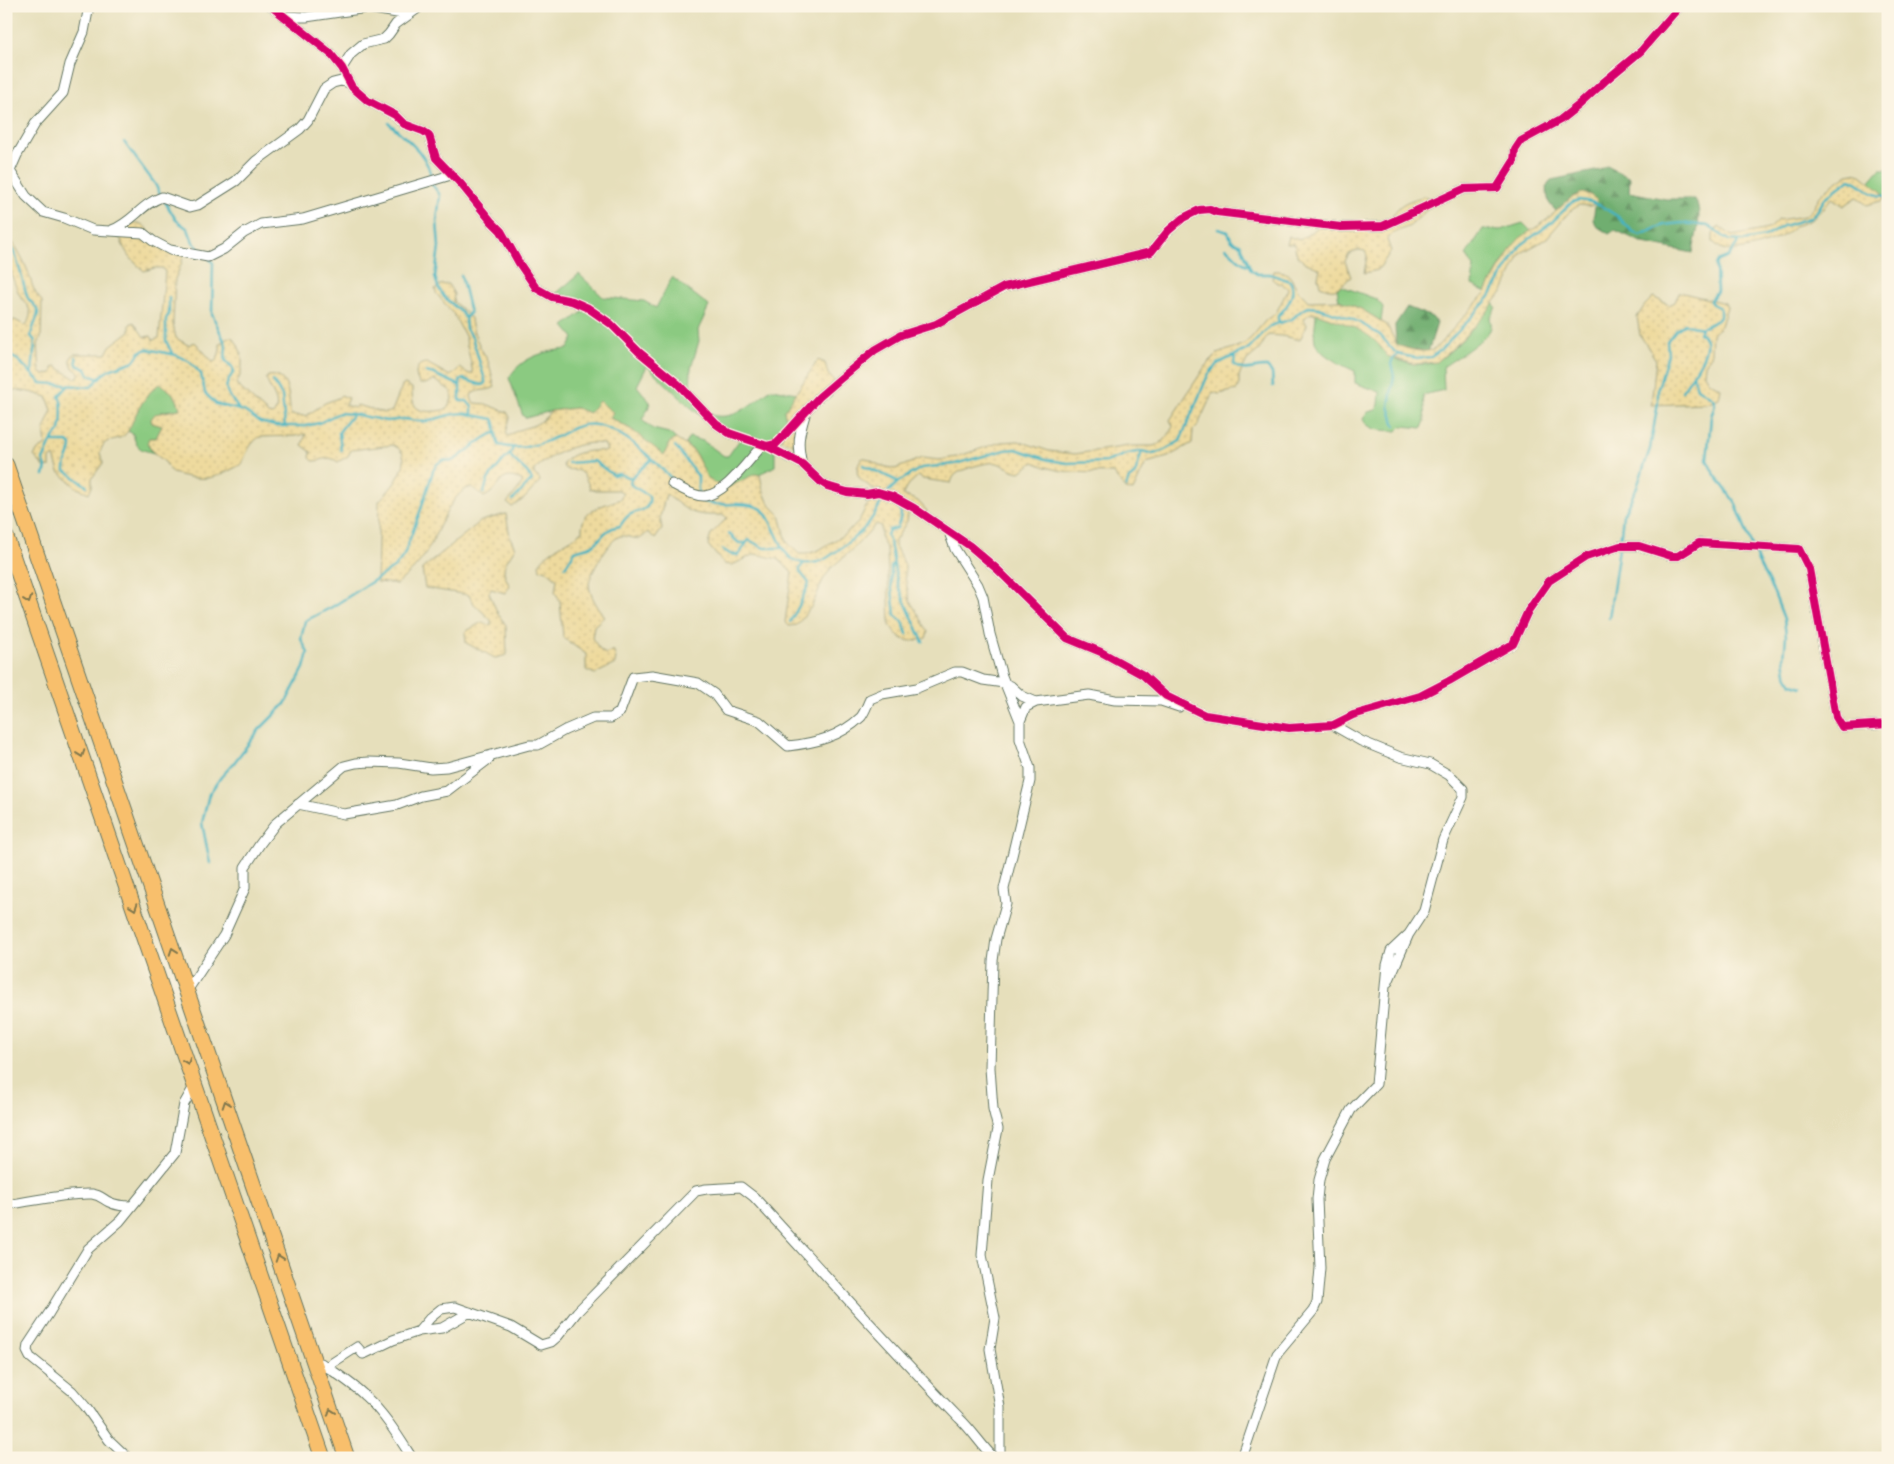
<svg xmlns="http://www.w3.org/2000/svg" width="1894" height="1464" font-family="'Shantell Sans',sans-serif">
<style>
.grass{fill:#8bca81;stroke:#55845a}
.forest{fill:url(#forest-firs);stroke:#487652}
.sand{fill:url(#sand-dots);stroke:#868c69}
.lines{fill:none;stroke-linecap:round;stroke-linejoin:round}
.stream{stroke:#45b3c1;stroke-width:2.5}
.street-casing{stroke:#657663;stroke-width:11}
.highway-casing{stroke:#657663;stroke-width:17}
.street{stroke:#fff;stroke-width:9}
.highway{stroke:#f8bf6c;stroke-width:15}
.cycleway-casing{stroke:#fcf5e5;stroke-width:11}
.cycleway{stroke:#d6006c;stroke-width:8}
.oneway{stroke:#81784d}
</style>
<defs>
<pattern id="forest-firs" width="22" height="20" patternUnits="userSpaceOnUse" patternTransform="scale(1.25)"><rect width="22" height="20" fill="#70ae6f"/><path d="M5 1l3.5 6h-7zM16 11l3.5 6h-7z" fill="#5b8f5c"/></pattern>
<pattern id="sand-dots" width="8" height="8" patternUnits="userSpaceOnUse" patternTransform="scale(1.25)"><rect width="8" height="8" fill="#eeda9e"/><path d="M2 2h.1M6 6h.1" fill="none" stroke="#ccbc89" stroke-width="1.8" stroke-linecap="round"/></pattern>
</defs>
<rect width="100%" height="100%" fill="#fcf5e5"/>
<filter id="ink" filterUnits="userSpaceOnUse"><feTurbulence type="fractalNoise" baseFrequency=".02" numOctaves="2"/><feDisplacementMap in="SourceGraphic" scale="10" xChannelSelector="R" yChannelSelector="G"/><feConvolveMatrix kernelMatrix="1 2 1 2 8 2 1 2 1" color-interpolation-filters="sRGB"/></filter>
<filter id="wash" filterUnits="userSpaceOnUse"><feTurbulence type="fractalNoise" baseFrequency=".0096" numOctaves="4" result="noise"/><feDisplacementMap in="SourceGraphic" scale="20" xChannelSelector="R" yChannelSelector="G"/><feGaussianBlur stdDeviation="1.12" result="paint"/><feColorMatrix in="noise" values="0 0 0 0 0 0 0 0 0 0 0 0 0 0 0 0 0 1.4 0 .05"/><feComposite in="paint" operator="in"/></filter>
<g filter="url(#wash)">
<rect width="100%" height="100%" fill="#e6dfbb"/>
<path class="grass" d="M1880,169h8v37l-6,-14 -13,-10z
M1523,223l8,8c-21,14 -33,39 -45,61l-14,-7 2,-18 -8,-12 17,-26 18,1z
M579,274l24,23 41,4 12,7 16,-31 37,29 -11,24 1,11 -8,27 -1,28c5,5 11,14 17,17 25,12 46,-11 64,-24l26,4 -13,18 3,11 -12,28v16c-15,9 -31,12 -46,21l-14,-4 -7,-4 -14,-28 -9,-7 4,-7 14,4 21,15h4l13,-18 -32,-16 -20,-16 -42,-40 -10,20 13,16 -2,7 -6,11 11,9 16,4 7,6 -6,3 -6,14 -32,-26 -23,-13 -20,-4 -13,-5 -25,3 -25,7 -3,-2 -14,-38c12,-21 36,-27 59,-29l6,-11 -10,-12 24,-18 -36,-11z
M1341,286l35,13 7,8 -2,14 -20,-12 -22,-9 -2,-11z
M1493,303l3,4 -6,11c1,3 2,8 0,12 -5,10 -37,30 -47,37l1,23 -21,5 2,26 -3,7 -20,-2 -5,5c-13,-1 -28,1 -34,-12l5,-7 8,-2 3,-5 1,-13 -25,-9v-12c-11,-5 -38,-17 -40,-30 -2,-8 1,-19 1,-28 18,7 39,12 56,24 7,5 10,16 17,19 12,7 35,12 48,5 18,-10 43,-41 56,-58z
M159,384c11,5 19,13 21,25l-17,2 -12,8 1,4 10,3 -6,12h-7v10l5,5c-15,-4 -17,-4 -21,-19l-5,-3c7,-16 16,-37 31,-47z"/>
<path class="forest" d="M1607,166l23,12 -1,14 37,7h29c9,15 0,38 -2,54l-50,-10 -28,-13 -6,4 -11,-7 -5,-7 3,-20c-18,-13 -26,-1 -40,11l-7,-8 -3,-15 5,-8 49,-10z
M1407,307l25,10 5,6 -9,29 -19,-3 -13,-4 -1,-20z"/>
<path class="sand" d="M1854,173l7,2 21,17 2,8 -17,5 -10,-8 -13,9 -12,-8c-14,15 -16,23 -38,28 -5,13 -58,29 -71,23 -4,-1 -7,-5 -10,-7v-8l6,-8 13,10 36,-7 10,-9 27,-4 8,-8 7,-12 7,-7 21,-15z
M1582,193l8,2 7,5 -1,4 -6,2 -11,-1 -9,6 -25,29 -24,13 -18,38 -20,26 -27,28 -19,17 -23,2 -27,-8c-15,-27 -45,-33 -71,-43l-7,1 -5,5 3,6 -7,15 -18,-4 -14,-1 -9,15 -12,10 -8,16v10l-2,4 -18,4 -6,-2 -15,33 -5,5 -1,13 -24,14 -22,6 -13,28 -8,-2 -12,-16c-27,-1 -54,2 -79,-11l-14,10c-9,-1 -14,-7 -23,-9 -9,-2 -36,6 -42,12 -2,2 -3,5 -4,8l-28,-4 -5,-3 -12,11 -3,8 15,6 9,10 -3,4 -10,-7 -6,6 -1,7 -12,20v5l10,19v12l5,24 10,16 8,15 -2,6c-18,6 -26,3 -36,-13l-3,-75 -6,-12v-12l-5,-2 -21,23 -24,21 -8,12 -11,26 -15,19 -8,1 -4,-4 7,-50 -14,-13 -23,-5 -23,11 -8,-1 -16,-19 3,-11 16,-16 -3,-3c-32,1 -34,-2 -58,-21l-6,23 2,12 -7,10 -7,-7 -8,7c-7,0 -13,-4 -19,-3 -11,1 -32,39 -32,49 1,11 9,22 15,32l-10,9 -2,12 9,13 5,3 7,-4 3,8 -1,6 -20,10 -9,-4v-16l-23,-16 -3,-37 -5,-9 2,-13 -12,-10 -5,1 -1,-6c11,-17 29,-20 43,-33 -1,-23 22,-25 38,-32l3,-6 -4,-3h-25l-4,-1c-4,-12 -9,-22 -22,-19l-4,-2 -1,-4c7,-13 30,-14 44,-13l-2,-6c-21,-8 -57,11 -71,25v4l5,4 1,3 -15,17 -13,9 -5,-4 15,-19v-4c-25,-10 -20,9 -38,17l-12,-10c-22,3 -35,51 -48,69 -7,11 -17,19 -27,28l-20,-2 2,-81c13,-13 40,-44 14,-56l-42,5 -3,6 -10,6c-11,-8 -13,-1 -25,-1l-3,-3 1,-6 -9,-7 4,-11 -10,2 -36,1c-10,5 -14,17 -18,27 -30,16 -37,18 -70,9l-7,-11 -11,-9 -7,-10 2,-5h7l6,-12 -10,-3 -1,-4 4,-5 25,-5c-2,-12 -10,-20 -21,-25 -10,7 -19,21 -24,32 -2,4 -4,10 -7,15 -9,14 -23,2 -28,22l3,10 -11,15v9l-3,6 -12,-5 -18,-16 -5,-16 -4,3v8l-5,1 -11,-12 4,-6 8,-5 -2,-16 8,-19 -5,-13c-13,-4 -28,-9 -41,-5v-66l4,-5 5,-1 11,6c2,-4 5,-11 4,-15 -2,-6 -8,-12 -11,-17 -9,-20 -13,-37 -13,-58 10,8 16,21 21,33 5,12 5,23 15,32l-1,37 -3,6 2,28 4,3 8,-2 2,-7h2l18,12h3l3,-5 -7,-5 -3,-9 4,-5h32l4,-8 20,-15v-7l4,-2 10,15 7,-1 2,4 6,-2 6,-66 -2,-4h-9l-10,3c-10,-9 -20,-18 -23,-32l-12,-8c21,-8 35,-17 44,10l31,12 -3,12 -6,14 -2,45 3,14 12,7 7,-3 18,20 4,-2 3,-10v-7l9,-6 4,1c11,12 12,32 3,46l32,30 5,1c10,-14 -4,-24 -7,-37l2,-2c23,-4 20,24 23,39l15,1 19,-13 13,-5 3,-3 7,3 -3,7 10,3 2,-3 28,8 7,-2 10,-25 3,-2 7,4c0,5 0,11 2,16 5,11 24,7 33,5l5,-10 -1,-8 -16,-11 -10,4h-5c-6,-8 -6,-21 7,-21l23,13 10,-8 9,6 4,-1 -8,-37 -11,-21 -18,-22 -1,-4 5,-4 8,-1 6,10 -1,7 18,17c0,11 10,32 16,41 4,7 5,20 8,28 -8,5 -17,1 -24,8l1,5 3,3 11,1 21,8 3,5 -4,17 3,2c16,-13 26,-4 42,-25l25,-3 13,5 10,-12 14,11 -3,6 22,12 32,25 6,-13 6,-3 18,12 14,28 7,4 14,4 26,-13 5,1 3,15 6,14 11,11 7,27 12,12h8l12,-4 26,-16 13,-11 8,-16 12,-15c-13,-10 -29,-14 -16,-34h4l13,7 16,4 27,-11 17,2 17,-3 45,-15 18,-1 30,10 26,3 54,-8h24l6,-2 9,-8 5,-10 -3,-6 36,-55 11,-11 27,-10 7,-6 15,-18 10,-7 12,-24c-4,-6 -12,-5 -16,-10l2,-8c14,-1 16,5 22,16 3,5 8,9 12,14l31,-1 22,9 26,16 10,20c12,4 26,9 38,4l51,-57 26,-45 8,-9 24,-16 27,-24z
M1425,196l8,6v2l-23,22 -17,7 -6,7 4,11 -13,19 -14,3 3,-17 -2,-5 -6,-1 -10,4 -4,7 6,16c-13,11 -14,16 -31,9l-2,-9 2,-8c-15,-7 -23,-7 -26,-25h-7l2,-7 11,3 21,-15 70,-2c3,-19 18,-22 34,-27z
M1679,292l46,11 2,4 -6,19 -9,8 -1,20 -6,11 -1,9 4,7 13,7 -2,10 -13,5 -55,2 5,-45 -16,-25 -3,-18 8,-12 8,-8 16,8 6,-3z
M818,360l7,3 3,11 7,8 -29,30 -8,34 -17,-7 6,-17 -3,-11c12,-17 22,-34 34,-51z
M506,514l4,23 5,11c-10,17 -16,19 -5,38l-5,7 -14,-4 -2,4 9,21 8,11 1,30 -12,3 -29,-15 -1,-11 17,-10 9,4v-6l-19,-18 -3,-7 -44,-7 -3,-19 59,-48z"/>
<g class="lines">
<path class="stream" d="M389,123c16,15 40,32 42,55
M124,142l31,42 6,12
M431,183l9,12 -3,26 2,26 -4,30 3,10 6,10 17,15 4,6 1,11 6,8 13,43v4l-3,1 -19,-6 -3,2v20h7l5,6v7
M164,200l12,20 12,9 5,13 10,11
M1218,229l10,3 4,9 9,4 10,25 6,4h13l20,7c7,12 -3,26 -12,35v4l3,3
M6,241c12,11 16,40 21,55 2,7 11,9 11,17 -1,7 -6,15 -7,23l4,5 -3,32
M1226,248c8,5 12,15 22,17
M209,258l4,5 -1,51 14,31 -1,15 7,7 2,4c-13,20 -8,19 4,37
M461,275l9,38 -5,5
M169,297v17l-3,5v22l6,12
M1235,355l-1,10c12,9 20,1 33,2l5,6 1,13
M76,357l1,8 9,4 3,6 10,4
M6,358l6,-1 6,3 23,23 50,4 11,-12 7,-5 25,-9 6,-9 7,-3 29,6 14,7 11,12 4,19 11,11 28,7 16,11 15,4h31l13,-3 20,-10 14,1 34,7 18,-2 20,3 24,-7 14,-2 30,6c5,8 1,17 6,26 21,6 40,1 59,-9 7,-3 14,-8 21,-10 33,-10 75,34 96,56
M426,372l8,2 25,11
M1693,375l4,13 16,10 2,6 -4,13 -4,43 6,12 23,32 22,58 16,31 10,26 2,17 -2,22 2,15 6,11 10,3
M273,381l9,15 3,30
M69,385l-10,11c4,6 3,26 1,34 -2,3 -6,7 -8,10l2,2h14l3,3c0,10 -7,15 -6,26 8,4 13,10 22,15
M1682,391c8,-12 38,-50 17,-58l2,-5
M1395,426l-6,-20 5,-30 -3,-12 2,-6 6,-4
M675,446l23,30v18
M513,448l-3,6 2,4 15,14 5,8 -19,20
M341,450l-2,-18 14,-18
M568,463l26,-2 19,14 6,-1 13,4
M863,465l34,16
M44,475l2,-8 -3,-7 9,-20
M1126,487l3,-8 6,-5 7,-23
M888,492l10,-10 23,-14 34,-4 50,-14 11,-1 33,11 18,3 39,-1 21,-8 15,-3 11,3 10,-3 17,-10 28,-66 9,-11 31,-15 22,-23 22,-7 10,-9 7,-3 10,1 31,10 12,6 18,11 15,17 6,3 16,3 14,-1 10,-7 48,-52 31,-52 31,-23 21,-21 8,-2 11,2 10,4 16,10 15,15 8,4 24,-10 18,-2 26,3 21,14 14,1 22,-4 18,-11 27,-8 8,-8 7,-12 25,-19c17,6 15,17 38,17
M484,493c1,-4 2,-9 4,-13 2,-4 18,-23 22,-26
M697,499c19,11 43,0 63,9 9,4 19,35 26,45 7,10 20,12 32,9 8,-1 42,-28 48,-36 8,-9 13,-20 18,-29
M892,501c12,9 10,14 5,27l-8,2 -2,5c7,16 6,33 11,49 7,21 17,38 25,58
M729,534l10,9h6
M1620,543l3,-28 14,-28 13,-38 8,-47v-14l10,-34 -1,-13 9,-11 9,-6c17,6 21,4 35,-7v-9l-8,-4 -2,-3 7,-10 -1,-26 2,-4 10,-4 11,-16
M722,549l8,5 8,1c6,-5 6,-11 11,-15l15,8h19
M892,565l-1,3v13l4,34 8,7 4,12
M565,567l10,-16c5,-2 11,-3 16,-5 10,-4 12,-18 29,-20 3,-4 6,-10 11,-12 10,-4 20,-4 18,-18l-18,-11 -1,-3 2,-5 20,-18
M1609,618l10,-70
M790,622l9,-16 10,-23 -9,-11v-4l4,-5
M210,863l-8,-40 7,-29 12,-17 12,-13 26,-34 26,-26 19,-36 4,-15 -7,-14 4,-18 27,-14 63,-40 9,-12 17,-46 12,-38 4,-7 6,-4c3,0 6,1 8,1 9,-1 29,-24 44,-28"/>
</g>
</g>
<g filter="url(#ink)">
<g class="lines">
<g class="street-casing">
<path id="street" d="M271,6l59,47 12,15 10,19 16,14 27,14 9,9 19,7 6,4 7,23 25,26 30,37 10,10 18,32 17,25 16,9 20,4 16,7 23,16 28,28 39,32 38,40 13,9 38,13 9,-2 5,-5 38,-42 21,-18 35,-29 26,-15 35,-11 68,-37 147,-35 17,-21 15,-13 16,-8 11,-1 7,3 124,15 42,-1 81,-37 33,-1 17,-27 1,-11 6,-9 39,-21 19,-15 26,-24 36,-30 39,-45
M283,16l23,1 61,-9 36,6 11,-3
M342,68l9,-14 12,-10 21,-5 5,-5 7,-10 25,-18
M10,171l7,-16 18,-31 28,-31 7,-29 14,-32 5,-26
M6,172l4,-1 16,25 17,16 21,6 29,12 50,3 10,8 17,9 38,7 16,-8 20,-16 17,-9 42,-5 148,-44
M112,230c21,-8 29,-26 50,-33l28,10 8,-2 38,-24 20,-20 44,-32 8,-9 16,-31 9,-6 8,-2 9,2
M767,446l35,18 19,18 6,4 20,6 20,2 11,-2 14,4 22,12 56,38 27,23 70,69 34,14 42,23 23,21 39,19 84,13 44,-3 20,-10 67,-19 29,-15 64,-37 15,-33 21,-30 37,-24 34,-11h19l32,10h7l21,-13 100,6 10,20 27,148 6,10 46,-3
M802,464c-5,-21 -3,-29 3,-49
M672,484c9,4 22,13 33,12 22,-3 43,-36 58,-51
M949,532l6,17 23,36 5,12 7,37 12,42 18,45v18l10,29v13l-26,108 2,15 -10,35 -3,22 -3,107 3,41 5,20 -10,51 -6,75 13,63 -5,31 10,58v51
M1020,721l6,-14 10,-5 53,-7 26,5 46,1 18,6
M298,804l46,10 53,-9 24,-9 26,-5 42,-32
M1388,982l20,-46
M187,991l37,-56 21,-47v-21l15,-23 16,-21 68,-57 12,-3 13,-1 30,1 32,5 16,-1 82,-22h9l27,-15 28,-12h18l9,-6 13,-35 19,-2 46,8 16,11 12,16 33,11 29,25c27,-3 52,-9 73,-29 4,-5 6,-12 9,-18l12,-5 35,-6 38,-16h7l21,8 21,3 7,3 11,10 14,6
M6,1205c26,-4 60,-12 86,-11 8,1 11,5 17,8 8,4 15,4 23,4
M419,1331l23,-3 28,-16
M321,1363c16,11 31,20 44,33 19,17 33,40 47,62
M326,1367l31,-20 6,7 3,-1 27,-13 26,-9 11,-13 11,-9 14,-2 56,20 30,18 10,-3 7,-6 19,-24 119,-121 10,-2 35,-2 13,10c68,74 135,149 205,221 13,12 22,27 35,40
M128,1458l-19,-18 -24,-34 -13,-15 -42,-34 -3,-6 1,-6 21,-32 39,-64 32,-28 55,-68 9,-49 11,-19
M1242,1458l35,-104 36,-43 4,-9 3,-34 -3,-69 2,-19 6,-21 26,-49 25,-26 11,-119 4,-14 18,-17 15,-23 19,-71 20,-43v-8l-14,-14 -19,-11 -30,-7 -39,-16 -28,-16"/>
</g>
<g class="highway-casing">
<path id="highway" d="M6,465l341,993
M6,537l317,921"/>
</g>
<use href="#street" class="street"/>
<use href="#highway" class="highway"/>
<g class="cycleway-casing">
<path id="cycleway" d="M271,6l59,47 12,15 10,19 16,14 27,14 9,9 19,7 6,4 7,23 25,26 30,37 10,10 18,32 17,25 16,9 20,4 16,7 23,16 28,28 39,32 38,40 13,9 38,13 9,-2 5,-5 38,-42 21,-18 35,-29 26,-15 35,-11 68,-37 147,-35 17,-21 15,-13 16,-8 11,-1 7,3 124,15 42,-1 81,-37 33,-1 17,-27 1,-11 6,-9 39,-21 19,-15 26,-24 36,-30 39,-45
M767,446l35,18 19,18 6,4 20,6 20,2 11,-2 14,4 22,12 56,38 27,23 70,69 34,14 42,23 23,21 39,19 84,13 44,-3 20,-10 67,-19 29,-15 64,-37 15,-33 21,-30 37,-24 34,-11h19l32,10h7l21,-13 100,6 10,20 27,148 6,10 46,-3"/>
</g>
<use href="#cycleway" class="cycleway"/>
</g>
<defs><path id="oneway-chevron" d="M-2-3.5L2.5 0L-2 3.5" fill="none" stroke-width="1.6" stroke-linecap="round" stroke-linejoin="round" transform="scale(1.25)"/></defs>
<g class="oneway">
<use href="#oneway-chevron" transform="translate(28 600) rotate(71)"/>
<use href="#oneway-chevron" transform="translate(81 754) rotate(71)"/>
<use href="#oneway-chevron" transform="translate(134 907) rotate(71)"/>
<use href="#oneway-chevron" transform="translate(173 951) rotate(-109)"/>
<use href="#oneway-chevron" transform="translate(187 1061) rotate(71)"/>
<use href="#oneway-chevron" transform="translate(226 1104) rotate(-109)"/>
<use href="#oneway-chevron" transform="translate(279 1258) rotate(-109)"/>
<use href="#oneway-chevron" transform="translate(331 1412) rotate(-109)"/>
</g>
</g>
<rect width="1894" height="1464" fill="none" stroke="#fcf5e5" stroke-width="25"/>
</svg>
